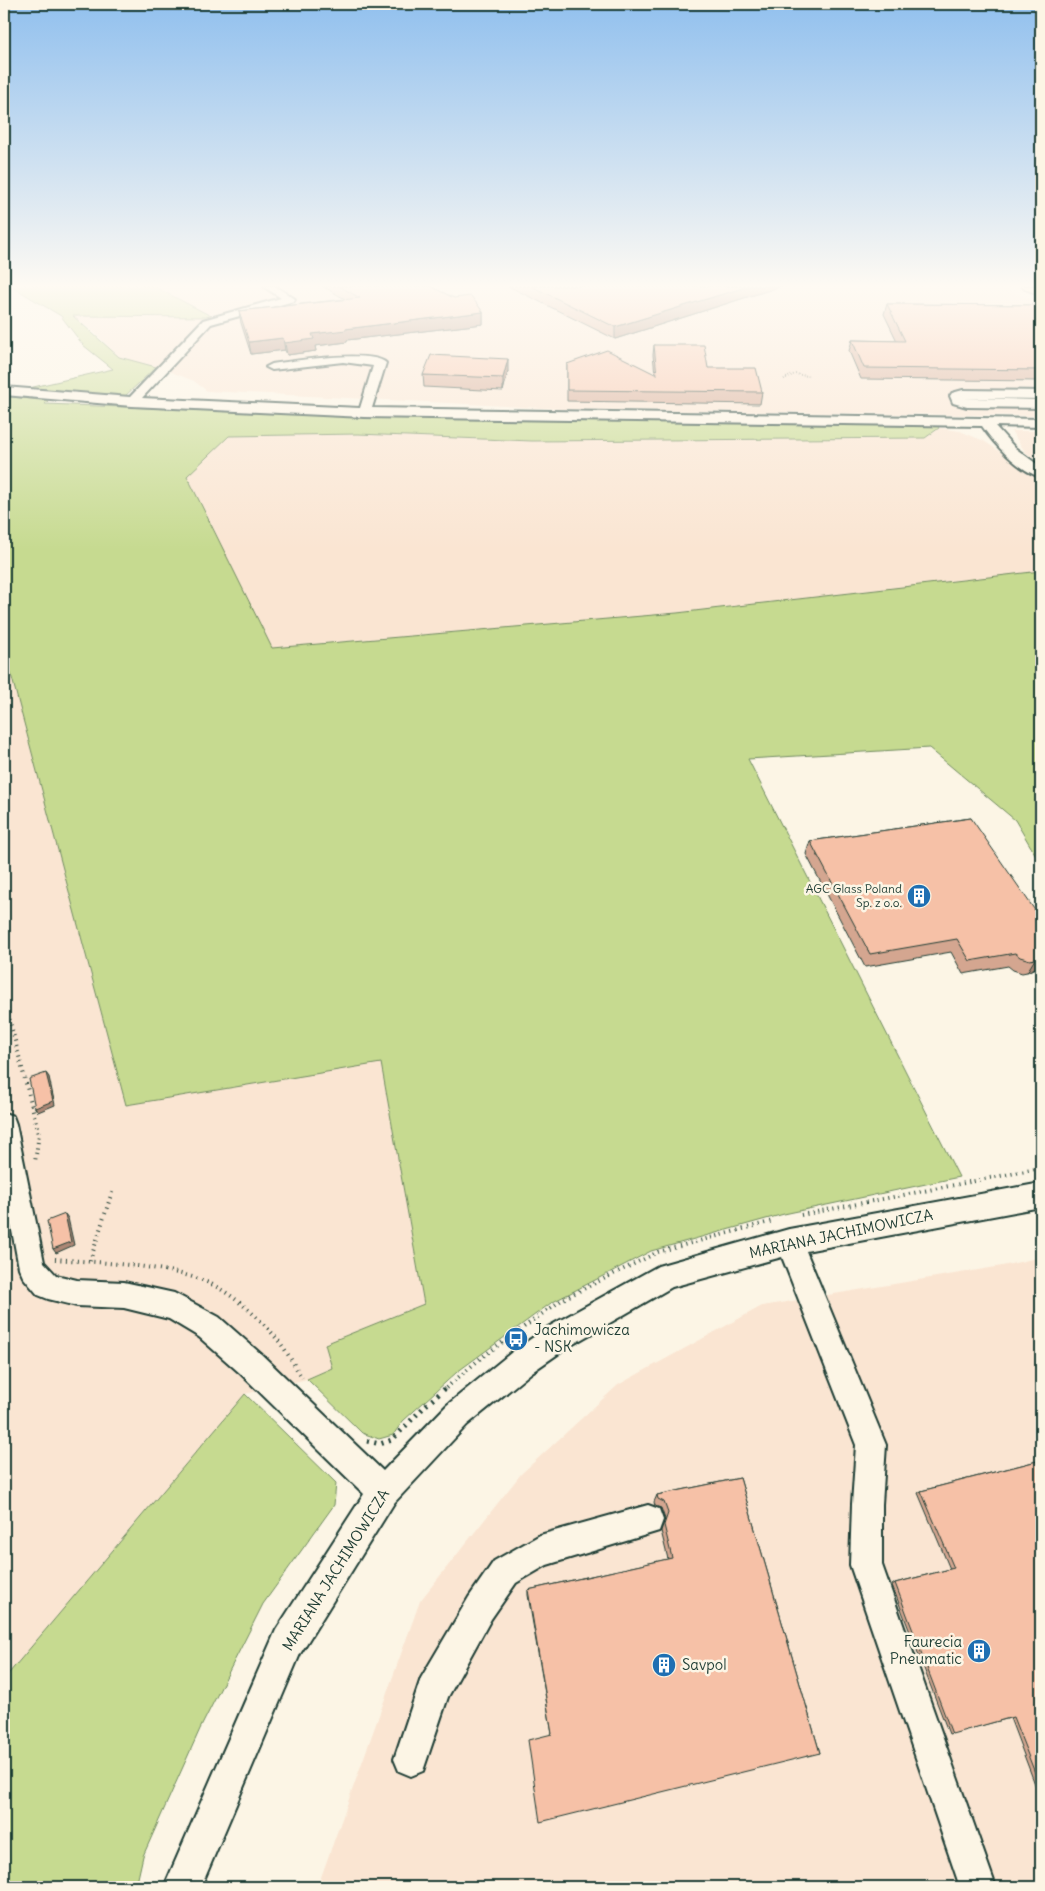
<svg xmlns="http://www.w3.org/2000/svg" width="1045" height="1891" font-family="Delius,sans-serif">
<style>
.built{fill:#fae5d2}
.green{fill:#c6da90;stroke:#728c62}
.lines{fill:none;stroke-linecap:round;stroke-linejoin:round}
.minor-casing{stroke:#1f3d34;stroke-width:4}
.major-casing{stroke:#1f3d34;stroke-width:3}
.path-far2{stroke:#1f3d34;stroke-width:2;stroke-dasharray:0.5 2;stroke-linecap:butt}
.path-far1{stroke:#1f3d34;stroke-width:4;stroke-dasharray:1 4.5;stroke-linecap:butt}
.path{stroke:#1f3d34;stroke-width:5;stroke-dasharray:2 5.5;stroke-linecap:butt}
.minor{fill:#fcf5e5;fill-rule:evenodd}
.major{fill:#fbdf96;fill-rule:evenodd}
.wall{fill:#d4a690;stroke:#1f3d34}
.shaded-wall{fill:#ac8775;stroke:#1f3d34}
.building{fill:#f6c1a7;stroke:#1f3d34}
.labels{text-anchor:middle;stroke-width:5;stroke-linejoin:round;paint-order:stroke}
.poi-label{font-size:12px;fill:#1f3d34;stroke:#fcf5e5;text-anchor:end}
.near-street-label{font-size:15px;fill:#1f3d34;stroke:#fcf5e5}
.near-poi-label{font-size:15px;fill:#1f3d34;stroke:#fcf5e5;text-anchor:start}
</style>
<rect width="100%" height="100%" fill="#fcf5e5"/>
<filter id="ink" filterUnits="userSpaceOnUse"><feTurbulence type="fractalNoise" baseFrequency=".02" numOctaves="2"/><feDisplacementMap in="SourceGraphic" scale="10" xChannelSelector="R" yChannelSelector="G"/><feConvolveMatrix kernelMatrix="1 2 1 2 8 2 1 2 1" color-interpolation-filters="sRGB"/></filter>
<g filter="url(#ink)">
<path class="built" d="M153,286h848l40,18v112l-478,-7 -356,-18 -13,-10 -28,-11 -47,-13 -25,-25 -22,-16 139,1z
M939,428l21,3 24,10 57,38v92l-364,42 -406,35 -84,-172 42,-40 129,-2 174,7 393,-3z
M1011,431h30v31l-15,-9z
M4,648l122,457 255,-42 43,241 -98,40 6,24 -25,11 -62,15 -241,285z
M1041,1257v630h-704l-17,-7 100,-279 101,-127 97,-89 144,-79 240,-40z"/>
<path class="green" d="M11,286h142l60,31 -140,-1 46,41 37,10 -32,30 -104,-7 93,-21 -30,-24 -22,-29z
M4,396l44,5 -3,3 386,15 506,6 2,3 -14,10 -393,3 -174,-7 -129,2 -42,40 85,172 405,-35 364,-42v293l-26,-44 -86,-72 -181,11 211,418 -175,37 -133,37 -100,52 -94,69 -54,49 -10,14 -14,4 -17,-6 -55,-54 25,-11 -7,-24 99,-40 -43,-241 -255,42 -122,-457z
M245,1394l91,89 -2,22 -71,99 -63,125 -57,127 -7,31h-132v-208z"/>
<g class="lines">
<g class="minor-casing">
<path id="minor" d="M263,286h12l20,13 -1,2 -83,23 -69,74 218,10 13,-42 -30,-4 -71,8 -6,-3 6,-3c21,-3 99,-15 114,-1l-14,45 669,11v8l-46,-1 20,22 26,19v10c-21,-5 -47,-33 -59,-51l-618,-9 -232,-11 -128,-11v-8l126,10 73,-77 78,-22z
M963,390l78,1v8l-78,-1 78,2v8l-74,-1 -14,-4 -3,-7 2,-3z
M4,1113l9,3 3,8 28,138 12,13 21,5 47,2 50,11 45,24 42,37 122,117 64,-66 65,-53 36,-25 110,-61 131,-37 252,-46v24l-235,44 80,194 -4,59v61l114,322h-36l-110,-322 2,-61 4,-59 -74,-188 -110,30 -104,60 -36,25 -65,53 -73,78 -94,151 -99,233h-37l112,-257 88,-136 -123,-120 -42,-37 -30,-18 -45,-11 -47,-2 -29,-7 -10,-4 -15,-18 -4,-9 -15,-80z
M648,1505l11,4 4,11 -4,11 -112,34 -31,18 -25,36 -43,78 -25,74 -12,5 -12,-5 -5,-12 27,-81 48,-81 25,-36 46,-26z"/>
</g>
<g class="major-casing">
<path id="major" d="M1022,286h19v9l-17,-6z"/>
</g>
<path class="path-far2" d="M784,379l11,-5 13,2"/>
<path class="path-far1" d="M4,998l35,136 -4,28
M801,1215l240,-47
M55,1259c48,4 98,5 144,20 28,9 60,38 78,60 10,12 17,26 25,39
M90,1261l22,-69
M446,1388l36,-31 81,-58 95,-47 115,-31"/>
<path class="path" d="M367,1441l13,3 12,-4 34,-35 21,-18"/>
<use href="#minor" class="minor"/>
<use href="#major" class="major"/>
</g>
<path class="wall" d="M322,286h108l24,12 29,14v12l-136,16v2l-32,4 1,5 -29,4 -2,-5 -34,4 -10,-31 -2,-12 106,-12z
M508,286h274l-167,53z
M887,304l154,1v76l-180,-2 -12,-28 3,-11 45,1 -13,-27z
M654,345l54,23 54,24 -2,12 -193,-3v-37l88,10 -2,-19z
M508,371l-5,20 -79,-4 -1,-12z
M971,818l70,147 -14,7 -5,1 -9,-3 -5,-4 -45,8 -12,-22 -86,15 -59,-113 4,-13z
M1041,1460v340l-31,-82 -61,16 -57,-149 3,-2 55,-14 -32,-76 3,-2z
M740,1478l80,275 -268,-19 -24,-139v-5l140,-31 -7,-28 4,-12 -4,-11 -6,-2 -1,-4 3,-7z"/>
<path class="shaded-wall" d="M749,286h33l-167,53v-12z
M483,312v12l-136,16v2l-32,4 1,5 -29,4 -2,-12 27,-9 33,-5z
M283,338l2,12 -34,4 -2,-12z
M508,359v12l-5,20v-13z
M1041,956v9l-14,7 8,-13z
M46,1073l3,4 6,28 -17,7 -3,-4z
M65,1214l3,4 6,27 -18,8 -3,-4z"/>
<path class="building" d="M339,286h91l24,12 17,-2 12,16 -138,17 1,1 -34,4 2,5 -29,4 -2,-5 -34,4 -10,-31 121,-13z
M531,286h218l-134,41z
M887,304l154,1v65l-177,-2 -12,-28 53,1z
M654,345h50l4,23h48l6,24 -195,-2v-26l40,-14 50,25z
M431,355l77,4 -5,19 -80,-3z
M971,818l70,101v37l-6,3 -5,1 -10,-3 -5,-4 -45,8 -13,-22 -87,15 -60,-113z
M46,1073l7,28 -18,7 -6,-29z
M65,1214l6,28 -18,7 -6,-28z
M1041,1460v328l-28,-71 -61,17 -57,-151 59,-15 -33,-77z
M740,1478l80,275 -280,69 -12,-82 24,-6 -24,-144 144,-32 -8,-33 4,-12 -4,-11 -6,-3 -1,-4z"/>
</g>
<linearGradient id="sky" x2="0" y2="1"><stop stop-color="#91c0ee"/><stop offset="0.52" stop-color="#fefaf3"/><stop offset="1" stop-color="#fefaf3" stop-opacity="0"/></linearGradient>
<rect width="1045" height="550" fill="url(#sky)"/>
<defs>
<g id="building-disc" transform="scale(1.25)"><circle r="9.5" fill="#1f6fb2" stroke="#fcf5e5"/><path d="M-4-6H4V6H1V3H-1V6H-4ZM-2.5-4.3h1.7v1.8h-1.7ZM.8-4.3h1.7v1.8H.8ZM-2.5-1h1.7V.8h-1.7ZM.8-1h1.7V.8H.8Z" fill="#fff"/></g>
<g id="bus-disc" transform="scale(1.25)"><circle r="9.5" fill="#1f6fb2" stroke="#fcf5e5"/><path d="M-5-6H5V4H4V6H2V4H-2V6H-4V4H-5ZM-3.5-4V0h7V-4ZM-3.5 1.2v1.5H-2V1.2ZM2 1.2v1.5H3.5V1.2Z" fill="#fff"/></g>
</defs>
<g fill-rule="evenodd">
<use href="#building-disc" x="919" y="896"/>
<use href="#bus-disc" x="516" y="1339"/>
<use href="#building-disc" x="979" y="1651"/>
<use href="#building-disc" x="664" y="1665"/>
</g>
<g class="labels">
<g class="poi-label">
<text x="902" y="893">AGC Glass Poland<tspan x="902" dy="14">Sp. z o.o.</tspan></text>
</g>
<g class="near-street-label">
<text transform="translate(841 1234) rotate(-12)" y="5">MARIANA JACHIMOWICZA</text>
<text transform="translate(336 1570) rotate(-58)" y="5">MARIANA JACHIMOWICZA</text>
</g>
<g class="near-poi-label">
<text x="534" y="1335">Jachimowicza<tspan x="534" dy="17">- NSK</tspan></text>
<text x="962" y="1647" text-anchor="end">Faurecia<tspan x="962" dy="17">Pneumatic</tspan></text>
<text x="682" y="1670">Savpol</text>
</g>
</g>
<rect width="1045" height="1891" fill="none" stroke="#fcf5e5" stroke-width="20"/>
<rect x="10" y="10" width="1025" height="1871" fill="none" stroke="#1f3d34" stroke-width="2" filter="url(#ink)"/>
</svg>
